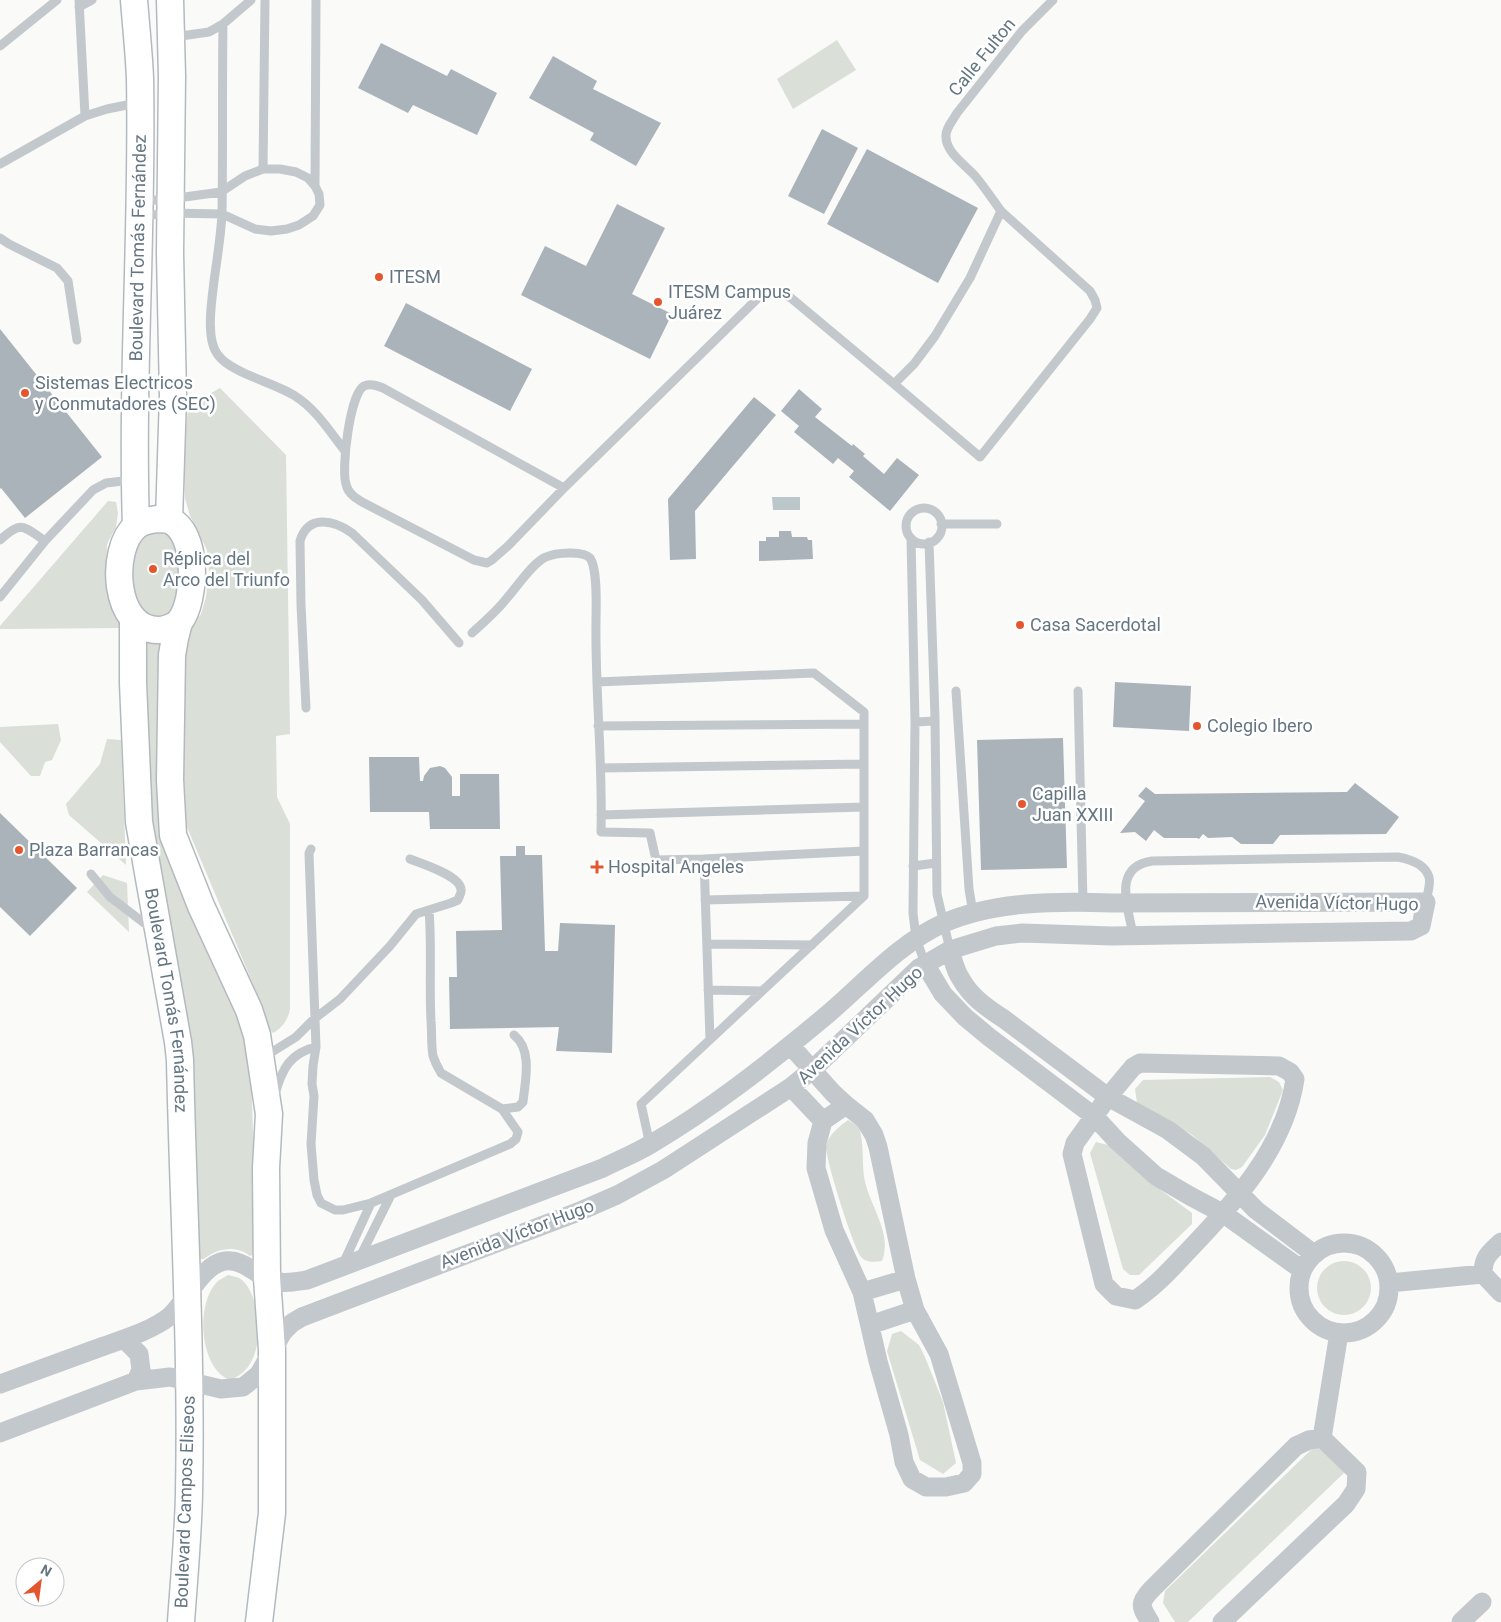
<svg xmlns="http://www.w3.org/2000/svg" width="1501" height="1622" font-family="Roboto,sans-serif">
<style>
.green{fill:#dadfd7}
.water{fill:#bbc7cb}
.building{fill:#aab3b9}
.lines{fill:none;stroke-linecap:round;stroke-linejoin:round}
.secondary-casing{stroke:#b3babf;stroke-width:29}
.service{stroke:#c3c8cc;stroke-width:9}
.minor{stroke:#c3c8cc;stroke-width:19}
.secondary{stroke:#fff;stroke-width:26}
.poi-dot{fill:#e4572e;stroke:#fff;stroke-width:2}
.labels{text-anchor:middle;stroke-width:5;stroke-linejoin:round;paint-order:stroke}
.street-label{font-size:18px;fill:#657683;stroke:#fff}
.poi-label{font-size:18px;fill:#657683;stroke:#fff;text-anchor:start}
</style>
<rect width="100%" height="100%" fill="#fafaf8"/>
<path class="green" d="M837,40l19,30 -63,39 -16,-30z
M220,388l66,67 4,279 -14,2 1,61 13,27v185c-2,11 -8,19 -17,24l-5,-5 -9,-30 -72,-171 -4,-23 2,-159 5,-16 11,-15 5,-17 3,-25 -2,-22 -17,-34 -5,-18 -2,-48 5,-40 13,-11z
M108,501l8,1 2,11 -2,14 -9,17 -1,37 3,16 8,12 3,19 -120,1v-3z
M153,531l10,1 9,5 10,18 -5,52 -17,13 -16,-5 -14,-31 4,-44z
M145,638l16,3 2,172 4,29 73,182 5,17 6,33 6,175 -2,5 -5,2c-14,-11 -32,-8 -46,3h-5l-50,-435z
M58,724l3,16 -9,20 -7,2 -5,14h-9l-31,-34v-15z
M107,739l14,1 5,125 -57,-50 -3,-11 34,-40z
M103,875l24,8 2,49 -42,-40z
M1270,1077l9,5 4,8 -18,45 -23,32 -6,3 -5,-1 -40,-35 -54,-31 -2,-14 8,-9z
M848,1120l11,7c5,16 3,33 5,50 5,29 29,55 18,84 -7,1 -16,2 -21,-4 -8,-11 -36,-99 -35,-111 2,-11 14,-20 22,-26z
M1096,1142l12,3 42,37 42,31v11l-53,51h-9l-7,-6 -33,-116z
M1317 1288a27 27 0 1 1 54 0a27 27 0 1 1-54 0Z
M228,1275c4,1 8,2 11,3 10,6 15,20 17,31 5,26 3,60 -26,71 -31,-11 -35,-78 -12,-99 3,-2 7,-4 10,-6z
M901,1331l18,14 6,12 18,45 13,61 -13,11 -23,-14 -33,-109 5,-17z
M1314,1447c12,1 28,14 30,26l-156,149h-13l-12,-19 2,-12z"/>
<path class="water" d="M772,497h28v13h-27z"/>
<path class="building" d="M381,43l66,33 4,-7 46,24 -20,42 -64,-30 -5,8 -50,-25z
M553,56l44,25 -4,8 68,34 -25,43 -46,-26 4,-7 -65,-35z
M822,129l36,19 -34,66 -36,-18z
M867,149l111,59 -40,75 -111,-59z
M617,204l48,24 -33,66 40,20 -22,45 -129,-64 24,-49 41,20z
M406,303l126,66 -22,42 -126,-65z
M0,329l102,128 -77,61 -24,-30 -1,1z
M799,389l23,20 -7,8 37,29 1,-2 12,10 -2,2 21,18 13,-16 22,17 -29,36 -41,-34 5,-6 -16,-13 -5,6 -39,-32 5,-6 -18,-15z
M754,397l22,18 -81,96 1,48 -26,1 -2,-61z
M779,531h12l1,6h15l1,3h4l1,19 -54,2v-20h7v-4h13z
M1115,682l76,4 -2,45 -76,-4z
M1063,738l4,130 -86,2 -4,-130z
M369,757h50l1,24h3l1,-5 6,-8 10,-2 5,2 7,9v19h8v-22h39l1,55h-70l-1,-17h-59z
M1355,783l44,34 -13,17 -106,1 -7,9h-32l-9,-7 -24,1 -5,-4 -4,5 -2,-1h-33l-10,-8 -8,11 -11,-9 -15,1 25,-32 -7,-5 8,-9 9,7 192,-2z
M0,813l77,75 -47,48 -30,-29z
M516,846h9v9h17l3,96h13l2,-28 55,2 -3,128 -56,-2 3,-24 -109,2 -1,-52h8l-1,-46 46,-1 -2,-74h16z"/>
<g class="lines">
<g class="secondary-casing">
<g id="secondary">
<path d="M134,0c2,26 5,53 6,79 3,149 -9,298 -4,447"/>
<path d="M157,519c4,0 8,0 12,1 30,12 27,80 11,101 -4,5 -15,9 -21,9 -46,1 -50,-81 -23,-104 6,-5 14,-6 21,-7z"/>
<path d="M169,520l4,-124 -3,-143 2,-177 -2,-76"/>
<path id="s1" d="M133,621v62l6,139 39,220 2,18c3,144 12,289 9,434 -1,43 -5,85 -8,128"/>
<path d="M179,622l-4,16 -3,17 -2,125 3,55 28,71 48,104 8,25 12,79 -3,54 1,110 5,72v163l-13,109"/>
</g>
</g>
<path class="service" d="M79,0l6,116
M79,7l13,-7
M223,24c-1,63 0,126 -1,189 -1,23 -5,46 -8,68 -2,19 -9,58 4,74 13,18 57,28 77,41 21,13 35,36 50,55
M174,37l35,-5 14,-8 28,-24
M0,46l57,-46
M0,164l85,-48 22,-7 30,-6
M263,169l2,-169
M315,186l1,-186
M141,201l29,-2 51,-7 24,-16 18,-7h17l16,3 12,6 7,8 4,8 1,11 -7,11 -14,9 -12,4 -16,2 -16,-2 -33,-15 -52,-1 -27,3
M0,238l9,6 48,24 11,13 9,59
M894,384l86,73 110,-138 7,-11 -2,-8 -5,-9 -89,-80
M564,488l-181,-100c-5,-2 -13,-5 -19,-2 -14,7 -23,83 -18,98 2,10 11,15 18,19l110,57 13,3 5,-3 17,-15 55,-57 194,-190c15,-7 19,-6 33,0l103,86 20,-20 21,-28 35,-58 31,-67c-8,-11 -16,-23 -25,-34 -9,-11 -30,-24 -30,-40 -1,-8 7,-17 11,-24l65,-82 31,-31
M906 526a18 18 0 1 1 36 0a18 18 0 1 1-36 0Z
M941,524h56
M911,538l4,184 -2,191 3,25 9,26
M0,540c22,-20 23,-14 45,1
M929,542l6,176 2,176 13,56
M0,597l45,-56 48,-51 13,-7 26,-3
M472,633c12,-11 25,-22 35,-35 10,-11 26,-36 39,-41 9,-4 37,-7 44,1 8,11 6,50 6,64 -1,70 7,140 5,210l49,1 6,27 48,-1 6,181
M597,682l217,-9 50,39v184l-223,208 9,41
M956,691l13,198 4,24
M1078,691l5,211
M306,708l-5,-103 -1,-64c8,-27 34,-21 52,-8l70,67 37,43
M915,722l20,-1
M598,726l266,-2
M601,768l263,-4
M601,815l263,-8
M311,849l-2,4 7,194 -3,19 -1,18 2,12 -3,48 3,36 3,15 4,8 14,7h8l28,-7 139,-59 6,-5 2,-7 -16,-23 -61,-36c-3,-5 -6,-11 -8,-17 -2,-11 -1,-23 -2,-35 -2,-37 1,-74 -2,-111
M704,859l160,-8
M913,866l23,-3
M91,874l19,23 42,32
M705,900l159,-4
M1133,935c-5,-29 -21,-68 19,-74l246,-4c11,2 27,7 31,20 2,7 -2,18 -3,25
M707,944l105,1
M708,990l54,1
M264,1057l32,-20 18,-18 26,-20 50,-53 26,-32 35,-11 7,-3c1,-4 4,-7 3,-11 -2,-14 -39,-25 -51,-30
M275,1094c7,-25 15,-41 41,-47
M502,1109l16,-2 5,-5c2,-20 10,-52 -9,-67
M359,1259l32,-64
M343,1264l28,-61"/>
<path class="minor" d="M950,950c3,9 5,21 11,29 10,18 26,29 43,40l104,78 60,33 35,26 53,54 58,44
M925,964l18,30 22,23 24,20 106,80 22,24 39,35 34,20 34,18 78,56
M790,1045l43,48 13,12 19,15 9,15 4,12 28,132 9,31 24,44 33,109v11l-8,9 -18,4h-20l-14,-8 -8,-17 -5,-27 -21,-74 -16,-69 -28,-62 -18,-62 1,-25 6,-22 23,-16
M1140,1063l139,3 11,6 5,7c-10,69 -61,124 -107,172 -17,18 -33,36 -53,49l-19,-4 -12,-12 -32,-130 3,-11 33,-46 25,-30z
M791,1087l32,34
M1501,1242c-12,11 -18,15 -18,32l18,19
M1299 1288a45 45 0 1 1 90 0a45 45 0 1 1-90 0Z
M1389,1283l94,-9
M862,1292l44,-13
M870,1325l45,-15
M124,1339l15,15 2,16 -5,11
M0,1384c35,-13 69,-25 104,-38 20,-7 49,-16 66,-30 16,-14 32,-52 55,-55 17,-2 28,11 41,17 14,7 27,4 41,2l296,-112c16,-8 33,-15 48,-24 60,-35 117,-80 171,-125 39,-32 75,-75 122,-96 50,-22 114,-22 168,-20l314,-1 -5,24 -10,5 -299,5 -90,-3 -26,3 -46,14 -31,18 -107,102 -21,17 -128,83 -46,25 -39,17 -276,105 -10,6 -9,9 -24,42 -16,13 -22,2 -51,-12 -34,4 -136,52
M1322,1438l17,-105
M1150,1622c-9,-15 -12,-18 1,-32l145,-144 13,-6 13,-2
M1222,1622l124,-118 10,-15 1,-17 -35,-34
M1461,1622l21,-20"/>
<use href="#secondary" class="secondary"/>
</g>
<g class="poi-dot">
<circle cx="379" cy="277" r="5"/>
<circle cx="658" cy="302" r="5"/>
<circle cx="25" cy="393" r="5"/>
<circle cx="153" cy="569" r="5"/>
<circle cx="1020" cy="625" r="5"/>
<circle cx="1197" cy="726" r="5"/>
<circle cx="1022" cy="804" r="5"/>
<circle cx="19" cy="850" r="5"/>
<path d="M594.5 859.5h5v5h5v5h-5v5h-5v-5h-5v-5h5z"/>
</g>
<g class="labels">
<g class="street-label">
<text transform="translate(982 57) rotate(-51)" y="6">Calle Fulton</text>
<text transform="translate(138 248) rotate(-89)" y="6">Boulevard Tomás Fernández</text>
<text transform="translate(1337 903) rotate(1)" y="6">Avenida Víctor Hugo</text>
<text dy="6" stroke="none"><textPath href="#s1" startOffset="382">Boulevard Tomás Fernández</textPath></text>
<text transform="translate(860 1025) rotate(-43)" y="6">Avenida Víctor Hugo</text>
<text transform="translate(517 1234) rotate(-21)" y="6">Avenida Víctor Hugo</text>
<text transform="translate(185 1502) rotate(-88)" y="6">Boulevard Campos Eliseos</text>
</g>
<g class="poi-label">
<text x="389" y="283">ITESM</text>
<text x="668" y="298">ITESM Campus<tspan x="668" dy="21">Juárez</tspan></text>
<text x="35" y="389">Sistemas Electricos<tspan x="35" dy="21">y Conmutadores (SEC)</tspan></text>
<text x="163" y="565">Réplica del<tspan x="163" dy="21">Arco del Triunfo</tspan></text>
<text x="1030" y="631">Casa Sacerdotal</text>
<text x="1207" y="732">Colegio Ibero</text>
<text x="1032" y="800">Capilla<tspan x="1032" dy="21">Juan XXIII</tspan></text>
<text x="29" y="856">Plaza Barrancas</text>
<text x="608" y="873">Hospital Angeles</text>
</g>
</g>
<g transform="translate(40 1582) rotate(29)"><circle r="24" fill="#ffffff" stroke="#c1c8cd"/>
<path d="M0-4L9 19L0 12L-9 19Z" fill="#e4572e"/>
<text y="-8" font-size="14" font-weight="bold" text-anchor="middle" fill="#657683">N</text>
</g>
</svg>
